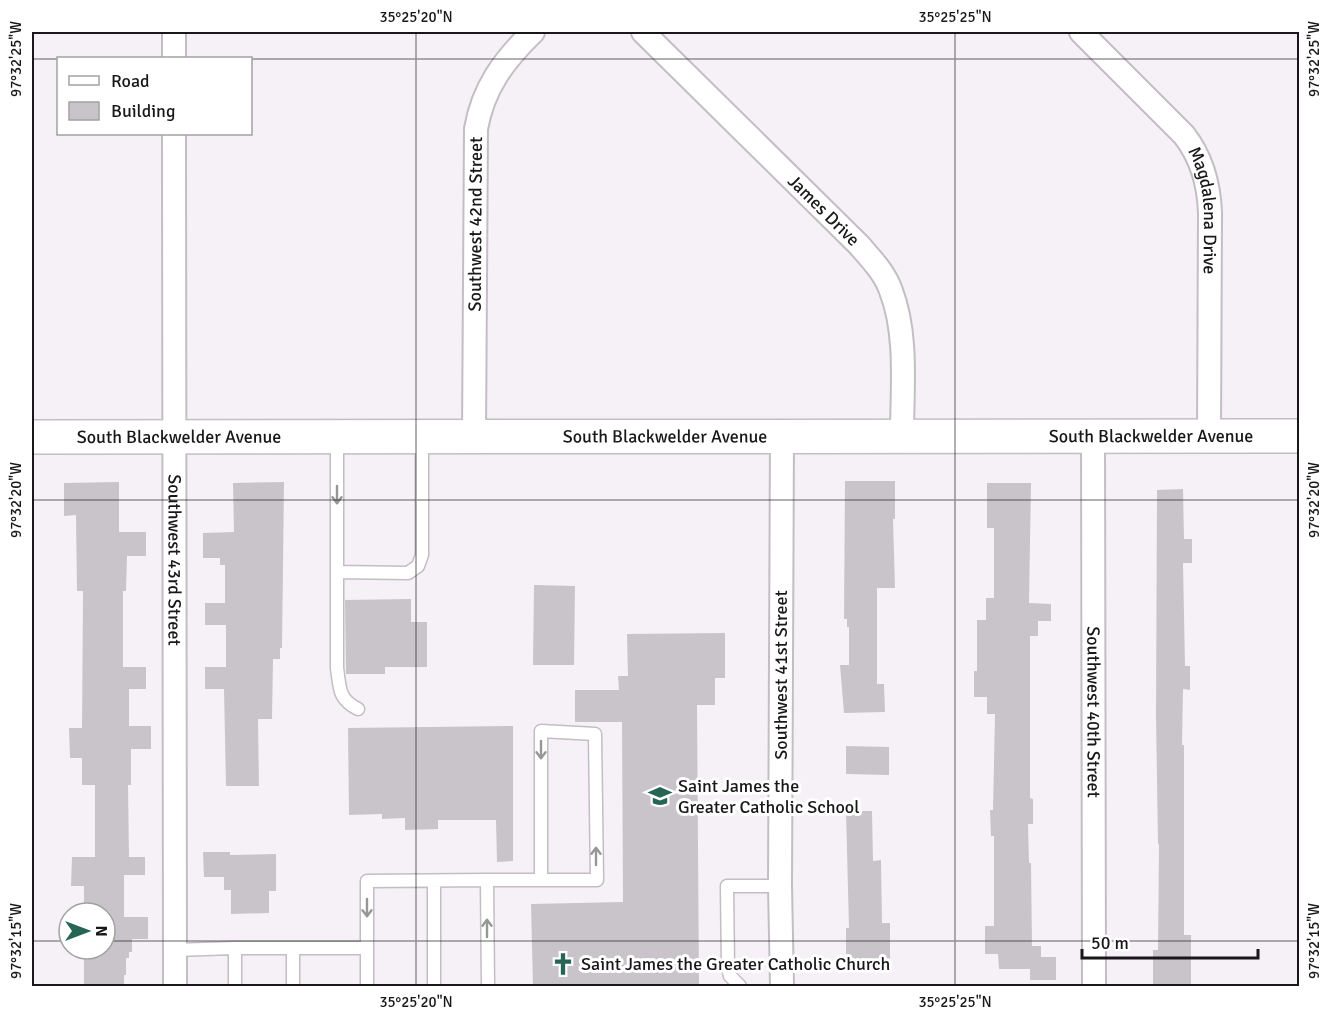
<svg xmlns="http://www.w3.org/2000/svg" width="1331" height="1018" font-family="Signika,sans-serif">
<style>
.building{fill:#c9c4ca}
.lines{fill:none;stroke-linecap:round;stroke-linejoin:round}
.lane-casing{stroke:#c3bec4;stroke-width:15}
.street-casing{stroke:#c3bec4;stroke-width:26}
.secondary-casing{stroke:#c3bec4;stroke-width:36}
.lane{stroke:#fff;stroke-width:12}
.street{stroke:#fff;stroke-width:22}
.secondary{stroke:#fff;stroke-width:33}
.oneway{stroke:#989798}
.ticks{fill:none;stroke:#191719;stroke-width:1.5;stroke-opacity:0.45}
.labels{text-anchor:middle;stroke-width:6;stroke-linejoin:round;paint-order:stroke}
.street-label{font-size:18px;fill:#191719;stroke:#fff}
.poi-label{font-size:18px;fill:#191719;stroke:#fff;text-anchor:start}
.neatline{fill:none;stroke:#191719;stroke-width:2}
.ticks-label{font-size:15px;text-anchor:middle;fill:#191719}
</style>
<rect width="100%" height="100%" fill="#f6f1f7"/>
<path class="building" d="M845,481h50v38h-2l2,69h-18v96h7l1,28 -41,1 -4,-48h9v-38h-2v-8h-3z
M119,482v50h27v24h-19l-1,35h-3v76h23v22h-17v37h22v23h-20v36h-3l1,72h16v18h-21v42h24v22h-16v13h-3v6h-3v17h-2v12h-40v-38h21v-38l-21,-1v-24h-13l1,-29h23v-72h-13v-27h-12l-1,-30h13l1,-137h-6l-1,-76 -12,1v-33z
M284,482l-2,166h-2v11h-7l-1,60h-14l1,67h-33l-2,-97h-19v-22h21v-42h-21v-22h20v-38h-5v-7h-17v-25l31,-1 -1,-49z
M987,483h44l-2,120 22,1v17h-13v15h-8v162l3,1v25h-5l1,39h2l1,83h9v11h15v23h-26v-11h-31l-1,-15h-13v-28h9v-90h-3l-1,-26h3l2,-96h-8v-17h-13v-26h3v-51h9v-22h8v-70h-7z
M1183,489l1,50h8v24h-9l2,103h5v24l-7,-1 -1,56h2v190h7v52h-38v-37h5l1,-106h-1l-2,-128 1,-226z
M534,585l41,1 -1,79h-41z
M411,599v23h16v45h-42v7h-39l-1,-74z
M725,633v45h-10v27h-18l2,282h-166l-2,-83 92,-2 -1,-180h-47v-32h44l-1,-14h10l-1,-42z
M513,726v135l-16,1 -1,-42h-58v9l-33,1v-12l-23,1v-5l-33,1 -1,-87z
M846,746l43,1v28l-43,-1z
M846,811h26l1,50 8,-1 1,63h8v42h-44v-37h3z
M203,852h27v3l46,-1v37h-7v22l-38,1v-24h-7v-13h-20z"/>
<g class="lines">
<g class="lane-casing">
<path id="lane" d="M337,437v231c3,20 1,31 21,41
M337,572l71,1 10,-7 4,-11v-118
M487,880h110l-2,-146 -54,-3v149
M434,881v105
M293,948v38
M175,950l60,-2h132
M235,986v-38
M367,986v-105l120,-1 1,106
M740,986l-10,-10 -2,-8 -1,-82h53"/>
</g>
<g class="street-casing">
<g id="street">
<path d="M174,32v26"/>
<path id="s1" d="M643,32l216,213c12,14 26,28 32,46 17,44 11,98 11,145"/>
<path id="s2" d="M1081,32l103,103c18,23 25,49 26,78l-1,223"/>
<path id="s3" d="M174,134l1,852"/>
<path d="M782,435l-2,451 2,100"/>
<path id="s4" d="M474,436l2,-307c7,-41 28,-69 57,-97"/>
<path id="s5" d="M1093,436l1,550"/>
</g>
</g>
<g class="secondary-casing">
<g id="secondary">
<path id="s6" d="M32,437l1268,-1"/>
</g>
</g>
<use href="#lane" class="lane"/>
<use href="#street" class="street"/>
<use href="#secondary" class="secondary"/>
</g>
<defs><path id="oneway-shaft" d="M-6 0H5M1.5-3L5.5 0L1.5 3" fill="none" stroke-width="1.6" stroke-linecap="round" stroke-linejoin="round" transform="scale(1.5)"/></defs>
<g class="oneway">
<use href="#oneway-shaft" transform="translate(337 495) rotate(90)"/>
<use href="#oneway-shaft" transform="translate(541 750) rotate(90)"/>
<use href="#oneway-shaft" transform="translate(596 856) rotate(-90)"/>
<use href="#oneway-shaft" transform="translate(367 908) rotate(90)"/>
<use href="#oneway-shaft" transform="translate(487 928) rotate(-90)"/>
</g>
<path class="ticks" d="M416,32v954M955,32v954M32,59h26M250,59h1050M32,500h1268M32,941h37M105,941h1195"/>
<defs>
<g id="school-bare" transform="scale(1.8)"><path d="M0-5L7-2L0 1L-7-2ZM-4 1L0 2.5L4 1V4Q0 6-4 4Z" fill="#266553" stroke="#fff" stroke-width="2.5" paint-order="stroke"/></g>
<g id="church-bare" transform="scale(1.8)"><path d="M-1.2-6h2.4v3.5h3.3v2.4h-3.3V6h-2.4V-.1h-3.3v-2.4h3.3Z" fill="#266553" stroke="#fff" stroke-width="2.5" paint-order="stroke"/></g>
</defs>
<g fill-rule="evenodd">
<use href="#school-bare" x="660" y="796"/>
<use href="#church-bare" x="563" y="964"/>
</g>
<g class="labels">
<g class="street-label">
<text dy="6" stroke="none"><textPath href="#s1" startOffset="254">James Drive</textPath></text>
<text dy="6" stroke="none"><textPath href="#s2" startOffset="226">Magdalena Drive</textPath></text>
<text dy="6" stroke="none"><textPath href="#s4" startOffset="212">Southwest 42nd Street</textPath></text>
<text dy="6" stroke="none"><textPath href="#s6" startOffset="633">South Blackwelder Avenue</textPath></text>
<text dy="6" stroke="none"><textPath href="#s6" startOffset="1119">South Blackwelder Avenue</textPath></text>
<text dy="6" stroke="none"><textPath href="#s6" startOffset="147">South Blackwelder Avenue</textPath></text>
<text dy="6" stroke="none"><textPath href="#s3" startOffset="426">Southwest 43rd Street</textPath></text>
<text transform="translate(781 675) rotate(-90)" y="6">Southwest 41st Street</text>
<text dy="6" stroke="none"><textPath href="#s5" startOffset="276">Southwest 40th Street</textPath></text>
</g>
<g class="poi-label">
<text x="678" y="792">Saint James the<tspan x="678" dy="21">Greater Catholic School</tspan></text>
<text x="581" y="970">Saint James the Greater Catholic Church</text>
</g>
</g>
<rect width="1331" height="1018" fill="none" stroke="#ffffff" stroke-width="66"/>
<rect x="57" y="57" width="195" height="78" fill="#ffffff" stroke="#a3a2a3" stroke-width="1.5"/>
<rect x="69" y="76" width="30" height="9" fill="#ffffff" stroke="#a3a2a3" stroke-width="1.5"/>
<text x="111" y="87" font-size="18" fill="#191719">Road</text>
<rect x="69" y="102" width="30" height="18" fill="#c9c4ca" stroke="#a3a2a3" stroke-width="1.5"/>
<text x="111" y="117" font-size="18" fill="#191719">Building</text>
<g transform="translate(87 931) rotate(90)"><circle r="28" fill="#ffffff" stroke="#a3a2a3" stroke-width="1.5"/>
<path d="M0-4.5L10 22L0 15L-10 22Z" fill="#266553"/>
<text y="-9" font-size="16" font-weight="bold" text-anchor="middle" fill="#191719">N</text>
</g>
<path d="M1082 949v9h176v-9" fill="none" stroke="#191719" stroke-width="3"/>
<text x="1091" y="949" font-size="18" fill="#191719" stroke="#ffffff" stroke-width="4.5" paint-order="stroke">50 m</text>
<rect x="33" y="33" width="1265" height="952" class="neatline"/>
<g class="ticks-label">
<text x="416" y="22">35°25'20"N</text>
<text x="955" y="22">35°25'25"N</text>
<text transform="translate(1314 59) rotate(-90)" y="5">97°32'25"W</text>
<text transform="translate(16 59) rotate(-90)" y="5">97°32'25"W</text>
<text transform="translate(1314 500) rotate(-90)" y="5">97°32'20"W</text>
<text transform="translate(16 500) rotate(-90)" y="5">97°32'20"W</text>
<text transform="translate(16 941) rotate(-90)" y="5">97°32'15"W</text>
<text transform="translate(1314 941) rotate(-90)" y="5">97°32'15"W</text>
<text x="416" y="1007">35°25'20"N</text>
<text x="955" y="1007">35°25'25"N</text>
</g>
</svg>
